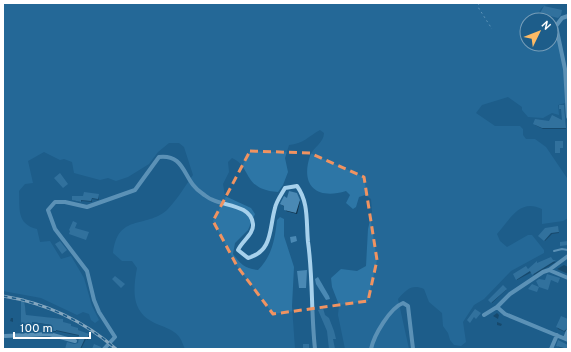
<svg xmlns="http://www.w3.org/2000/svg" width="571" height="352" font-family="Overpass,sans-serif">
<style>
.green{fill:#2d76a6}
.shadow{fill:#0007}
.building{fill:#4a89b4}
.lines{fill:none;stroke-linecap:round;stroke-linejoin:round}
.path{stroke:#a7d1ec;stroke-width:1;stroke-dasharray:2 3;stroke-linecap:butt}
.service{stroke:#a7d1ec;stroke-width:2}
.minor{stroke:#a7d1ec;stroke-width:4}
.rail-casing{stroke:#fff;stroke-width:3}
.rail{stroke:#1d5d8a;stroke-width:1.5;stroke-dasharray:4.5;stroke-linecap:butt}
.marked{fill:none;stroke:#f09361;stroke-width:3;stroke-dasharray:8 5;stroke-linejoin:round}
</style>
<rect width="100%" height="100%" fill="#1d5d8a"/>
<path class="green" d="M3,3h552c-10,2 -15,3 -17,13l6,4h-17v24h24v-22l3,1 9,41 2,39 -7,2 1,10 -7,-2 -9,5 -15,-1 -6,-7v-3l-14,-10 -26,8 -6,8 19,13h25l3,3v6l3,4h9l11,8 21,31 1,40 -5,3 -21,3v-15c-23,-11 -32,11 -45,25l3,7 7,6 21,-12h4l12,15v3l-33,18 -27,28 -10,6 -11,17 3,20 -5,4 -7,-1 -4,-5 -2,-7 -5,-7 -1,-13 -13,-11 -5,-13c-12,-5 -17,0 -26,10l11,50h-64l-7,-34 1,-10 -7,-18 -1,-9 10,-9 16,2 9,-5 2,-37 4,-17 -1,-13 -6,-4 -6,2 -3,10 -3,2 -7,-6 4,-8 -4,-4c-29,9 -46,-5 -36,-35 3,-9 14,-13 14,-23l-4,-3c-11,6 -17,14 -31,15l-4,13 3,14 -5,13 -5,7c-36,-2 -26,-26 -46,-34l-4,4 1,10 -6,12 2,12 26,12 4,6 -7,16 -13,13 -2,11c7,10 13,15 25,16 14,-14 17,-31 19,-50l3,-3 4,2v17l10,31 -2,39 3,43h-110c-2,-4 -3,-8 -5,-11 -5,-7 -11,-9 -18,-12 -30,-10 -30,-31 -25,-58l-5,-7h-10l-9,-8c5,-40 32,-24 54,-43 10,-10 18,-24 26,-35l-9,-28 -5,-4h-10l-11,9 -9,12 -21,13 -12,4 -8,-3 -8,2 -26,-7 -2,-11 -8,-3 -4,1 -16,-8 -16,9 5,22 -8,1 -6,7c1,17 -3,33 18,38l3,13 10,-1 11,18 10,-3 13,22 8,28 7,14 -4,3 -4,-3 -2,-6 -6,-2 -6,3 -36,-17 -38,-7z"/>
<path class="shadow" d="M564,107l2,22h-23l-8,-4 28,-4 -1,-11 -2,-1z
M297,194l3,8 -3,12 -11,-3 -1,-4 -3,-2z
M98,195l1,5 -7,-1v3l-10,-1 -1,1 -8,-2z
M558,228l1,5 -7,1 -7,7 -5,-4z
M552,261l4,1 -22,13 -2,-3 -15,8 -3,-6 14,-4 9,-6z
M564,265l4,2v7l-11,-5z
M503,287l3,3 -14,13 -2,-3z
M24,300l2,16 36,3 1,4 7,1 1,3 18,8 -1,5 -2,-1 -5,10h-16l3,-5 10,1 1,-9 -23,-5v1h-3v-6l-21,-4v3h-9z
M497,313l2,2 -1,4 -5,-3z
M11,318h2v4l-3,-1z
M568,320v7l-3,5 -7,-3 -1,-2z
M497,322l5,2 -1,2 -4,-1z
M559,342l9,4v3l-10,-2z"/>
<path class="building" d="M544,6l18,4 -1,5 -3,3 -11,-3 -1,3 -7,-3z
M559,105h5l2,23h-24l-9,-4 2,-5 14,2 3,-6 10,5 -1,-11h-2z
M555,141h8v7h-3v5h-5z
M60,173l8,11 -5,4 -9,-10z
M289,191l8,2 3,7 -4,13 -12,-3v-4l-4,-2 4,-8 3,2z
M84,192l15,2 -1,5 -6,-1 -1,3 -10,-1v2l-9,-2v-4h11z
M73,221l4,2 -2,5 14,4 -3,8 -17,-6 1,-3 -1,-1z
M558,226l1,6 -8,1 -7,8 -6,-5 7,-8z
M296,236l1,5 -6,2 -1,-6z
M60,241l7,9 -5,4 -7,-10z
M568,241v4l-8,1v-4z
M551,257l2,3h3l-24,15 -2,-4 -14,9 -3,-6 13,-8 2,3 9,-8v2z
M307,270l-1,18h-7l-2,-17z
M547,274l13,4 -2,5 -7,-3 -3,10 -9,-3 -3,-6 3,-2 6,1z
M115,276l10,8 -4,4 -9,-9z
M318,277l11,19 1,3 -4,1 -10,-16 -1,-5z
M532,284l7,3 -2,5 -9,-3z
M503,285l4,4 -16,14 -3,-3z
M21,298h3l2,17 37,4v3l8,2v2l7,2v2l11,4 -2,5 -2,-1 -5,11h-15l2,-7 7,2 4,-1 1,-8 -23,-5v1h-5l1,-6 -20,-3v2h-11z
M323,308l2,7 4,3 5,13 2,8h-3l2,10h-6l-2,-18 -9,-21z
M475,309l6,4 -5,6 -2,-2 -4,6 -3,-3z
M561,316l7,3v9l-4,3 -8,-4z
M558,340l10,5v4l-12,-3z
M94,344l7,3v2h-9z
M303,344h6v5h-6z"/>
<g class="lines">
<path class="path" d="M479,3l-1,4 14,22"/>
<path class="service" d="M554,251l8,-2 6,1"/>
<path class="minor" d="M568,16l-6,2 -6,8 9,43 3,48
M549,270l19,-14
M497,307l8,7 63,26
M484,315l13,-8 13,-13 33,-22 6,-2 19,8
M5,336l44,-2 26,7
M565,338l3,-7
M104,349l11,-12 -16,-25 -5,-12 -7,-29 -32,-42 -7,-19 7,-8h10l22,5 48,-17 24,-33c28,-3 23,24 44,37 3,2 6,5 10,6 12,6 38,5 40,24 1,10 -11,17 -15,26l10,8c25,-7 21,-29 27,-50 1,-6 6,-13 10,-20l12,-2c12,17 9,35 11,56 5,35 3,71 7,107
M371,349c3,-14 19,-41 32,-46l5,3 5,43
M551,349l6,-14"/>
<g class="rail-casing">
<path id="rail" d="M3,296c42,7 81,25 113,53"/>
</g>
<use href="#rail" class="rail"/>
</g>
<path d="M0 0H571V352H0ZM250,151l60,2 54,24 13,83 -9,41 -95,13 -36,-48 -24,-45z" fill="#1d5d8a" fill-opacity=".55" fill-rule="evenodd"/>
<path class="marked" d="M250,151l60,2 54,24 13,83 -9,41 -95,13 -36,-48 -24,-45z"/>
<rect width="571" height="352" fill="none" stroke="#ffffff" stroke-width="8"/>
<g transform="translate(539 32) rotate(47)"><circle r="19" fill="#1d5d8a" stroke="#779eb9"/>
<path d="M0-3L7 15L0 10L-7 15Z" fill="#fcba65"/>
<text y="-6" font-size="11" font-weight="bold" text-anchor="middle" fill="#ffffff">N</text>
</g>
<path d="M14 332v6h76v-6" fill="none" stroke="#ffffff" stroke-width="2"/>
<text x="20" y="332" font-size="12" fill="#ffffff" stroke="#1d5d8a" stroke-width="3" paint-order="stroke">100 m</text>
</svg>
